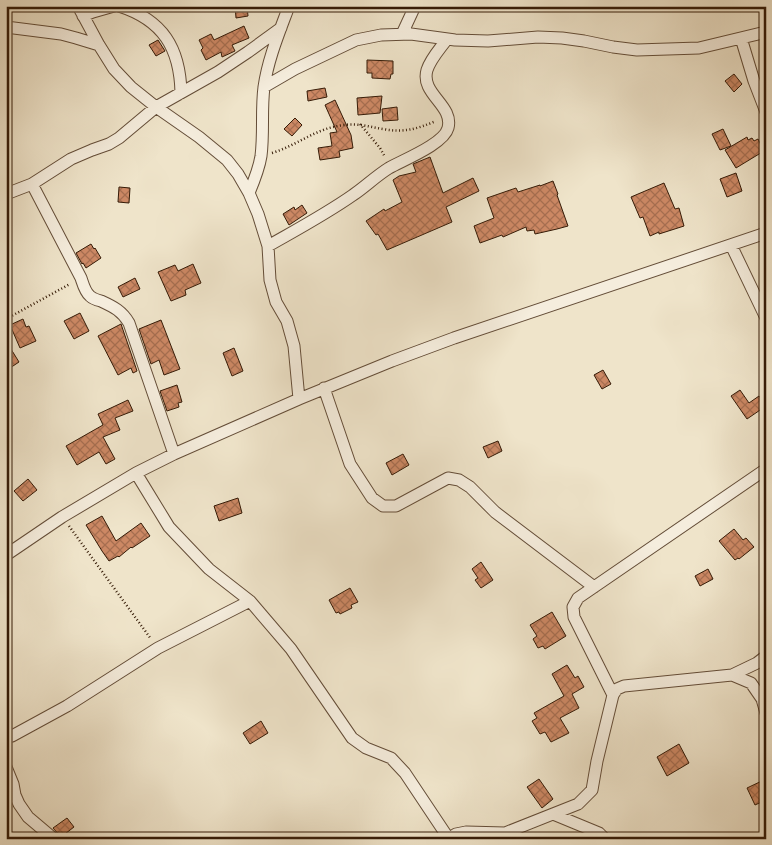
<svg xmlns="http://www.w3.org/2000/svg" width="772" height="845" font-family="'IM FELL Great Primer',serif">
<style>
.building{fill:url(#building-cross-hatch);stroke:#351b07}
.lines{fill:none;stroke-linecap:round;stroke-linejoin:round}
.street-casing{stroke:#644d38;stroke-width:13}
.path{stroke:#351b07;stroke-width:2.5;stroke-dasharray:1 2.5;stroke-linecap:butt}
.street{stroke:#f5eddd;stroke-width:11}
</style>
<defs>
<pattern id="building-cross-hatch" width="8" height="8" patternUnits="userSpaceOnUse" patternTransform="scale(1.25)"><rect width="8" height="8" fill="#cc8864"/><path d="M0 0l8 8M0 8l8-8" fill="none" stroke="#a66e50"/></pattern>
</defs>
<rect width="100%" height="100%" fill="#efe4ca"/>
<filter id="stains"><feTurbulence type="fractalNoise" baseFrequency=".004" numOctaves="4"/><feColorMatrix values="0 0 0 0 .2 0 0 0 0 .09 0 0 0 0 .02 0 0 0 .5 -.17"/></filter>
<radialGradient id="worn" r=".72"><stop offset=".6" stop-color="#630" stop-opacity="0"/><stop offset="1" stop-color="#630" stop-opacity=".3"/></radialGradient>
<path class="building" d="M235,6h12l1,10 -12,2z
M244,26l5,12 -17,7 3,6 -13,6 -1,-5 -15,8 -5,-10 2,-2 -4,-8 12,-6 3,6z
M158,40l7,11 -9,5 -7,-11z
M367,60l26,1v13h-2l-1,5 -18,-1v-5h-5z
M734,74l8,10 -8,8 -9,-11z
M325,88l2,9 -19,4 -1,-10z
M382,96l-2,17 -22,2 -1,-17z
M335,100l16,35 2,13 -14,3 1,6 -20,3 -2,-12 14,-2 -2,-13 7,-1 -12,-27z
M397,107l1,13 -15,1 -1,-12z
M295,118l7,7 -10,11 -8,-7z
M723,129l8,17 -11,4 -8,-16z
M747,137l1,3 4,-2 2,3 4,-2 6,12 -28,17 -11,-18z
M430,157l13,36 30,-15 6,13 -33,16 6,15 -65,28 -9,-16 -2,1 -10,-14 18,-12 1,2 17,-9 -9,-22 6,-4 17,-4 -3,-8z
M736,173l6,18 -15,6 -7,-18z
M553,181l5,13 -1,1 11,31 -11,3 -22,5 -1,-4 -7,1 -1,-4 -23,10 -1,-2 -22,8 -6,-17 20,-8 -7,-20 29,-10 2,4 22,-7v1z
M664,183l11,26 4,-1 5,18 -25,8v-2l-9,4 -7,-19 -3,1 -9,-21z
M119,187l11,1 -1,15 -11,-1z
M302,205l5,8 -18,12 -6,-11 11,-7 1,3z
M91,244l3,5 1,-1 6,10 -15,10 -3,-5 -1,1 -6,-11z
M193,264l8,19 -16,7 1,5 -15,6 -13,-29 17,-7 3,6z
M135,278l5,11 -17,8 -5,-10z
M80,313l9,18 -15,8 -10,-18z
M23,319l3,8 3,-1 7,15 -16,7 -10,-23z
M161,320l19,49 -16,6 -5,-15 -8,4 -12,-35z
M121,324l16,47 -4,2 -2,-5 -13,7 -20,-39z
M6,341l13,21 -9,6 -4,-6z
M234,348l9,23 -11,5 -9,-23z
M603,370l8,14 -9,5 -8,-14z
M177,385l5,17 -4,1 1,4 -12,4 -7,-20z
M740,390l9,13 10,-7 7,10 -19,13 -16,-23z
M128,400l5,11 -18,7 5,12 -17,7 12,22 -9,5 -7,-12 -22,13 -11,-19 37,-21 -5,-11z
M498,441l4,10 -14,7 -5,-11z
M403,454l6,11 -17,10 -6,-12z
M28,479l9,11 -14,11 -9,-10z
M238,498l4,15 -23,8 -5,-15z
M102,516l14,25 25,-18 9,13 -18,12 -1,-1 -12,10 -1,-1 -9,5 -7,-10 -16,-26z
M734,529l9,11 3,-2 8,9 -15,12 -1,-1 -3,2 -16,-19z
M481,562l12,18 -12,8 -6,-8 3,-2 -6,-9z
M708,569l5,10 -13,7 -5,-10z
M350,588l8,14 -7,3 1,3 -12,6 -1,-2 -3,1 -7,-13z
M552,612l14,24 -21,13 -2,-3 -5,2 -5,-9 4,-3 -7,-11z
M567,665l8,13 3,-2 6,11 -12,7 7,14 -19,10 9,15 -18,9 -6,-10 -5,2 -8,-13 5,-3 -3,-5 30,-17 -12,-22z
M261,721l7,12 -18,11 -7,-11z
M679,744l10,19 -22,13 -10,-19z
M539,779l14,20 -11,9 -15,-21z
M766,779v21l-11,5 -8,-17z
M67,818l7,9 -13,10 -8,-9z"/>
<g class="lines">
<g class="street-casing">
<path id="street" d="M78,6l21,39 15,24 17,18 25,20 43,30 28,23 11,14 11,19 9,21 10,32 2,34 6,22 11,19 7,25 5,53
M119,6c44,14 61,42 62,87
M83,16l10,-4 21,-6
M6,27l55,7 15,4 23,7
M402,34l13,-28
M741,38l13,43 12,31
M264,87l31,-18 61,-29 25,-5 30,-1 44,6 33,1 50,-4 24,1 22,3 29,6 24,3 62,-2 67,-16
M32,184l49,94c2,6 4,14 9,18 3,3 7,4 11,5 13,6 21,10 28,22l45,131
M249,193c5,-12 10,-24 12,-37 3,-23 0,-46 3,-69 4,-28 15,-54 25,-81
M6,194l26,-10 39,-25 21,-9 17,-6 10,-6 37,-31 62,-35 30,-20 33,-24
M731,245l35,73
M268,246c28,-16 58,-32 85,-51 12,-8 23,-19 36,-27 14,-8 55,-24 59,-40 6,-23 -28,-34 -21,-58 4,-12 13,-21 20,-31
M324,388l26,76 22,34 11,8h13l52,-28 11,2 11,7 25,25 99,75
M136,473l33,54 40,42 41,32 41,48 61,89 14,10 25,10 14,15 44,66
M6,555l56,-38 74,-44 38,-19 125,-55 93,-38 62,-23 312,-105
M732,675l19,8 11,16 4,14
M613,695l-39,-78 -1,-10 5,-9 188,-129
M6,737l6,-1 55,-30 91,-58 92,-47
M6,767l7,17 2,11 4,9 9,13 26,22
M553,814l46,19 6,6
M448,839l8,-5 10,-2 39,1 73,-29 14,-14 5,-29 16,-66 4,-6 7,-3 108,-11 25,-12 9,-7"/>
</g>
<path class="path" d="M431,6h6
M360,124l20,24 5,9
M272,153c26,-8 44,-25 72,-28 14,-2 26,2 39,4 20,4 34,0 53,-8
M6,319l64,-35
M69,526l82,113"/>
<use href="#street" class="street"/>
</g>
<rect width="772" height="845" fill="none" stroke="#efe4ca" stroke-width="25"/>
<rect x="8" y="8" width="757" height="830" fill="none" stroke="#351b07" stroke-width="2.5"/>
<rect x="12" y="12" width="747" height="820" fill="none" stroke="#351b07"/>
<rect width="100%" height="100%" filter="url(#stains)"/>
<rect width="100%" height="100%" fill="url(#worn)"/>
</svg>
